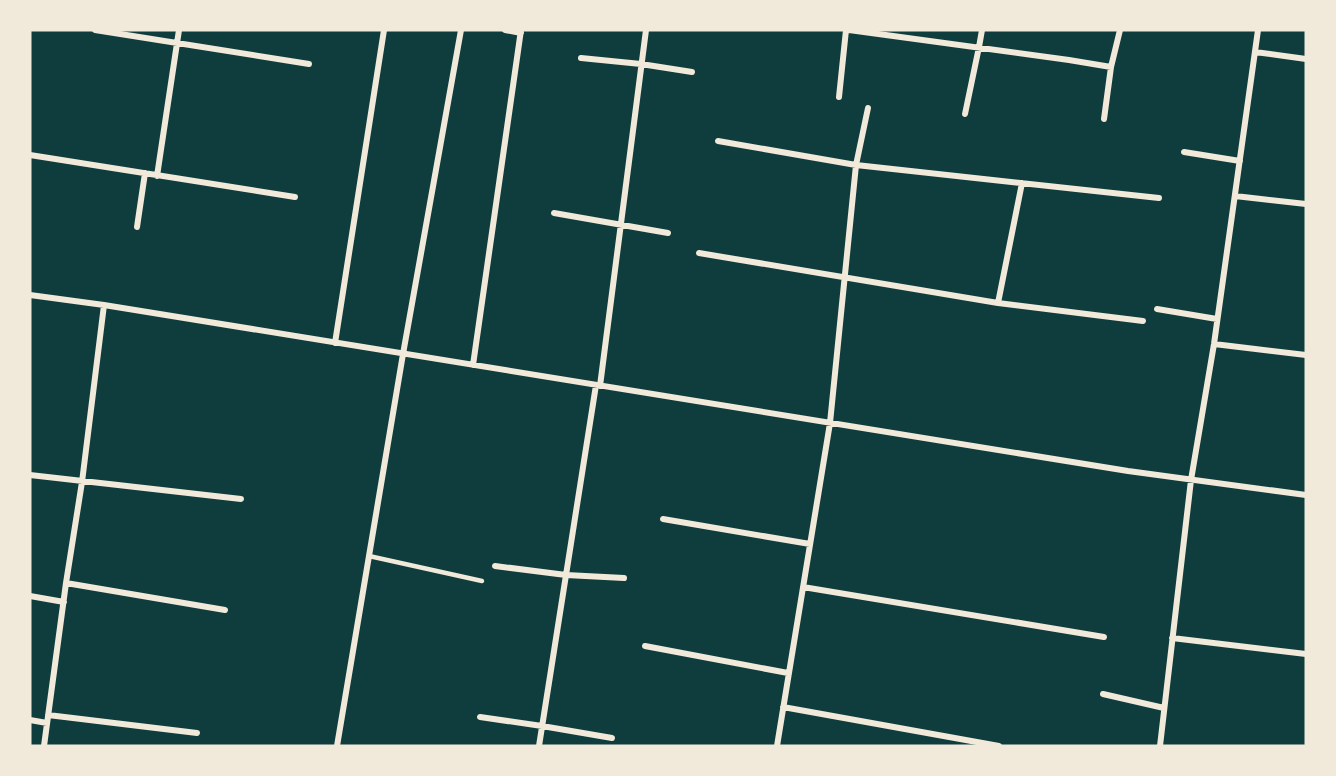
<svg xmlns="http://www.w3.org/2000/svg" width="1336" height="776" font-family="Inter,sans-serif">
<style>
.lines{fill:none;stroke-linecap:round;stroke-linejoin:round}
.service{stroke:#f1e9da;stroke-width:4.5}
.minor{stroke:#f1e9da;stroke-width:6}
</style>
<rect width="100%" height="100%" fill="#0f3d3e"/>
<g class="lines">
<path class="service" d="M369,556l113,25"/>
<path class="minor" d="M95,30l214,34
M505,30l16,3
M849,30l220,30 42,7 9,-37
M1255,52l51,7
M581,58l60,6 51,8
M839,97l7,-67
M965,114l14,-67 3,-17
M1104,119l7,-52
M718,141l138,24 303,33
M1184,152l56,9
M30,155l265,42
M157,176l22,-146
M1235,196l71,8
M554,213l114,20
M137,227l8,-54
M699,253l299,50 145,18
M30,295l74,10 1024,166 178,24
M998,303l24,-120
M1157,309l60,10
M335,343l49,-313
M1214,344l92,11
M473,365l48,-335
M600,386l46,-356
M30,475l211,24
M663,519l147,25
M495,566l71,9 58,3
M66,583l159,27
M803,587l301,50
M30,596l34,6
M1172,638l134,16
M645,646l143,27
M1103,694l61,14
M783,707l216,39
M48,715l149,18
M480,717l62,9 70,12
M30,720l17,3
M44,746l22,-163 16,-101 22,-177
M337,746l66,-392 58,-324
M539,746l57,-361
M777,746l53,-323 26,-258 12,-57
M1160,746l31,-266 23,-136 44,-314"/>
</g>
<rect width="1336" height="776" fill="none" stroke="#f1e9da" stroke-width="63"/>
</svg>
